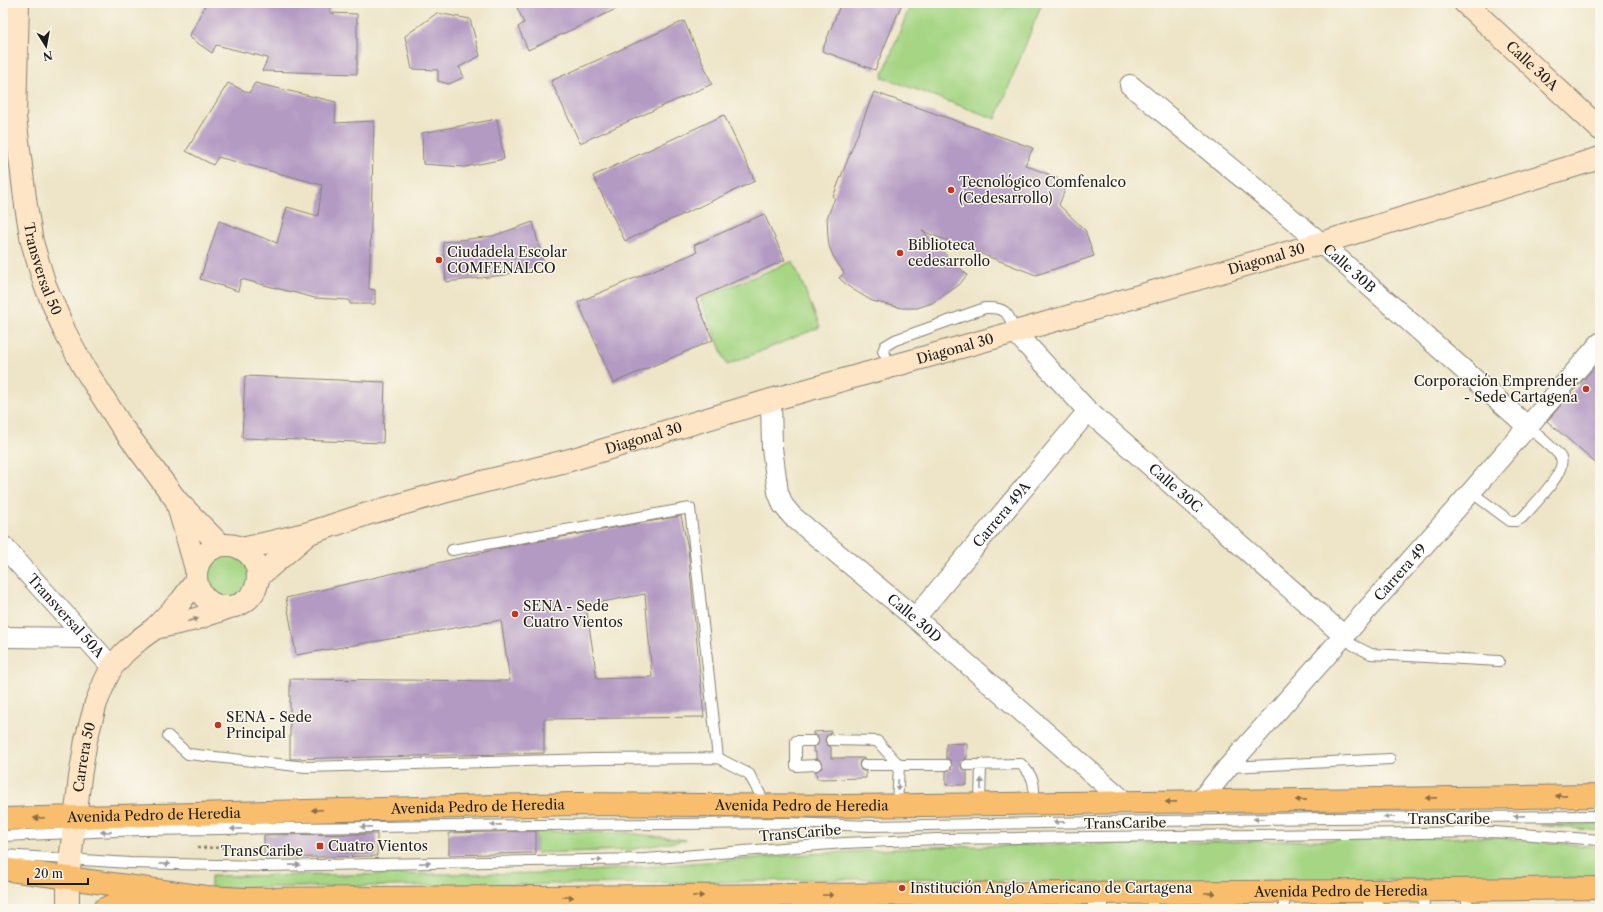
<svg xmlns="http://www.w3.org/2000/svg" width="1603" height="912" font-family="'Libre Caslon Text',serif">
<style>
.green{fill:#a6d684;stroke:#617950}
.building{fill:#b39ac3;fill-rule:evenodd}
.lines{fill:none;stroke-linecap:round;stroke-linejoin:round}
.lane-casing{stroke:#858072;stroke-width:12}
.street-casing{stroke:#858072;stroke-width:22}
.secondary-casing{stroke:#858072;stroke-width:24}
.highway-casing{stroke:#858072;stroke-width:24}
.path{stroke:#858072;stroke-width:2.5;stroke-dasharray:3 3;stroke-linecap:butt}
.lane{stroke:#fff;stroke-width:10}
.street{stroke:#fff;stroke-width:20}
.secondary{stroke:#fde5c5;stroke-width:22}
.highway{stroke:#f9be6d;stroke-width:22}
.oneway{fill:#988b79}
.oneway2{fill:#999}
.oneway3{fill:#8a6d44}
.poi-dot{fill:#c8321e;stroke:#fbf7ec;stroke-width:1.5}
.labels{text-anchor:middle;stroke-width:3;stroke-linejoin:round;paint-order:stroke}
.street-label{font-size:14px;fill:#1c1c1c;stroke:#fbf7ec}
.poi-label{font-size:14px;fill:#1c1c1c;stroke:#fbf7ec;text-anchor:start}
</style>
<rect width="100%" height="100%" fill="#fbf7ec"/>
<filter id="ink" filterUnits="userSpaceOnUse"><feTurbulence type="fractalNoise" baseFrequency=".025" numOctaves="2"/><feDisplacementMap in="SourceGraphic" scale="8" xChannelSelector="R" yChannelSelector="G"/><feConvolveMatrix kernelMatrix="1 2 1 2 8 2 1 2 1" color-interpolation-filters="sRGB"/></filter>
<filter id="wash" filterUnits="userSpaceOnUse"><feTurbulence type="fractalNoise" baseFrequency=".012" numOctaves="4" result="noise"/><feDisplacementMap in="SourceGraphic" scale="16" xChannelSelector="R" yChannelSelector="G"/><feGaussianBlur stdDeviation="0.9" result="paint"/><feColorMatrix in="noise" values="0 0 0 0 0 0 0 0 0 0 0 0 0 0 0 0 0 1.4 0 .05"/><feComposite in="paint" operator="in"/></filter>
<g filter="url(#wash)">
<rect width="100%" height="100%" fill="#eee5c8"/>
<path class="green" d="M911,3h131l-46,116 -114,-42z
M793,261l27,66 -93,38 -27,-66z
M206 577a22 22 0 1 1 44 0a22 22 0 1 1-44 0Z
M1600,824v7l-60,-6z
M536,831l92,2 58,7 -58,10 -92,3z
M1490,837l110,10v31l-481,5 -212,-5 -260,5 -436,5v-12l351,-3 249,-19 121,-7z"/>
<g id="blocks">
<path class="building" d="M206,3h124v10l27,1v60l-95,-3 6,-13 -52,-13 -4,8 -23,-16z
M515,3h114l-101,47 -10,-23 6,-4z
M841,3h61l-27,67 -53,-19z
M437,13l33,6 10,37 -21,11 5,10 -15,7 -11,-3v-11l-26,-1 -7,-33z
M684,21l28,63 -132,59 -29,-62z
M228,83l21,10 6,-10 81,19 -1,21 39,-2 -5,168 6,1v14h-25l-1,-4 -34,-2 -74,-19 -3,12 -38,-12 19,-58 58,22 10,-36 31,9 4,-31 -104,-28 -5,8 -27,-14z
M874,92l159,56 -8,17 43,17 -9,23 26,25 9,26 -58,19 -114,-44 45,44 -8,10 -27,18 -15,5h-15l-30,-7 -23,-14 -10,-9 5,-5 -11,-17 -4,-10 -1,-9 -1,-19 8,-20 -2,-1z
M724,115l31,66 -130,60 -32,-65z
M497,119l7,40 -40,8 -41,-3 -1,-31z
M764,214l21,46 -89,39 17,41 -100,43 -35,-81 119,-50 -3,-7z
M533,222l10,41 -38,12 -59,7 -3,-40 50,-6z
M1600,361v106l-53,-46z
M245,376l140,6 -2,61 -141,-5z
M681,516l7,33 16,168 -160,2v34l-254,6v-80l220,2 -9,-61 -205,35 -10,-57 225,-52zM645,594l7,83 -55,2 -11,-74z
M831,731v3l-5,2 -1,4 2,5 4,2v11h34l-5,3 -1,4 2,5 5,2v6l-49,1 -1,-8 6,-3v-4l-3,-5h-3v-7h-2l-1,-5 5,-2 1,-4 -2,-5 -4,-2v-2z
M967,743v15l-4,2 -2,5 1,4 5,2v14h-21v-14l5,-2 1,-4 -2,-5 -4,-1v-15z
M536,831v22l-87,2v-22z
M377,834v22l-113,2v-23z"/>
</g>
</g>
<g filter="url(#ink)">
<use href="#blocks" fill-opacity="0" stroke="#858072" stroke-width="1"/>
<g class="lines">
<g class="lane-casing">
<path id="lane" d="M891,366l-8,-15 2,-5 10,-6 90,-32c22,-1 23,5 30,24
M1471,492l39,29h6l6,-3c10,-11 45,-46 39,-60 -3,-7 -27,-26 -34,-32
M452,550l238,-42 28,250
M1343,635l10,10 18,9 128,7
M168,736l20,18 118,13 289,-8 123,-1 31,16 17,31
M831,740l46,1 22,24 -2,40
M813,741h-17v25l20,-1
M865,765h81
M967,765l54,-1c15,15 13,20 13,39
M1230,767l160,-8
M980,804l1,-40
M3,836l137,-6 395,-5 253,-2 84,3 455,-8 273,-2
M3,855l127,8 136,3 379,-7 199,-16 94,-4 556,-7 106,8
M1464,890l5,19
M1423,891l1,18
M1152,909v-16
M1284,909v-17"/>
</g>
<g class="street-casing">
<g id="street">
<path id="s1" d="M1130,85l191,158 206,183"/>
<path id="s2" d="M1015,332l73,79 255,224"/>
<path id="s3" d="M771,400l1,48 6,44 5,13 9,11 123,102 210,184"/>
<path id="s4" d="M3,546l109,121"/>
<path id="s5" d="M915,618l173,-207"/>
<path d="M3,637l83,1"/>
<path id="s6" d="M1200,801l28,-34 243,-275 129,-149"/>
<path d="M1098,893v16"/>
<path d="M1373,909l1,-18"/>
</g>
</g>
<g class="secondary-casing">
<g id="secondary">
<path id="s7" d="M18,3l-3,114 11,89 6,36 13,43 20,47 18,34 39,61 55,74 43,44"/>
<path id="s8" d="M1465,3l135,126"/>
<path d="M177,502l19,67"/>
<circle cx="227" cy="576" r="31"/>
<path id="s9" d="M242,549l67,-16 58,-19 91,-26 112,-28 201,-60 244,-68 306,-89 279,-85"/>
<path d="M258,577l49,-42"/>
<path d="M155,628l41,-9 34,-12"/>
<path id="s10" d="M68,909v-31l12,-101 6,-37 10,-37 9,-22 7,-14 12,-14 16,-14 15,-11 26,-27 15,-20"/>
</g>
</g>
<g class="highway-casing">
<g id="highway">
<path id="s11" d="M3,819l571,-15 270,2 756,-10"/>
<path id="s12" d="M3,869l203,28 38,2 1130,-8 226,-3"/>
<path d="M104,909c17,-9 35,-9 53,-10"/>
</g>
</g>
<path class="path" d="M197,848l67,-1"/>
<use href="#lane" class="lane"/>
<use href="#street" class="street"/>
<use href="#secondary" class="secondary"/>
<use href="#highway" class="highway"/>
</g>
<defs><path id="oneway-solid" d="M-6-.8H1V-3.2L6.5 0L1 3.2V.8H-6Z"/></defs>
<use class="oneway" href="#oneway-solid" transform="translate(193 620) rotate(-15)"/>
<g class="oneway2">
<use href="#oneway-solid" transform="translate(981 784) rotate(-89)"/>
<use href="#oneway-solid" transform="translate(898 785) rotate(92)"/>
<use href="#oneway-solid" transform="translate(1519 816) rotate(179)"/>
<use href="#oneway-solid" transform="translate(1389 817) rotate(179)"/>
<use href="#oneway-solid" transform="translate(1259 819) rotate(179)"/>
<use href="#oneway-solid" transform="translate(1059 822) rotate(179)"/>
<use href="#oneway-solid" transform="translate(496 825) rotate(179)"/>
<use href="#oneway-solid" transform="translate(366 827) rotate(179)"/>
<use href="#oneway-solid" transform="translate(236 829) rotate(179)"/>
<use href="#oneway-solid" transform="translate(106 832) rotate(178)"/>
<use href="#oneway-solid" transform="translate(597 860) rotate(-1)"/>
<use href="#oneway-solid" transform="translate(425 863) rotate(-1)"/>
<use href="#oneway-solid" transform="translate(165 864) rotate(1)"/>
<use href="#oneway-solid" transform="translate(295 865) rotate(-1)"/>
</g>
<g class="oneway3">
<use href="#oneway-solid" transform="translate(1561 796) rotate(179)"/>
<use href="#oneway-solid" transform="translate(1431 798) rotate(179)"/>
<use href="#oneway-solid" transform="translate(1301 800) rotate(179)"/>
<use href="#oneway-solid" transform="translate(1171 802) rotate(179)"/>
<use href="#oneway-solid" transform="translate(317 810) rotate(178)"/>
<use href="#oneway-solid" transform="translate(39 818) rotate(178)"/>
<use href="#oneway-solid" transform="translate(1210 893)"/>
<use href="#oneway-solid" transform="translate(828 895)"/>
<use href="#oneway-solid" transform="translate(698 896)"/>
<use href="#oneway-solid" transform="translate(568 897)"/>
</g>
</g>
<g class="poi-dot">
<circle cx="951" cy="190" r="4"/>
<circle cx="900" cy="253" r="4"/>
<circle cx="439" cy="260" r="4"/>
<circle cx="1586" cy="389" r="4"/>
<circle cx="515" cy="614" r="4"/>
<circle cx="218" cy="725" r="4"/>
<rect x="316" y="842" width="8" height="8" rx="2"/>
<circle cx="902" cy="888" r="4"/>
</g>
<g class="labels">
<g class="street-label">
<text dy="5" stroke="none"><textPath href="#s8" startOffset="92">Calle 30A</textPath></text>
<text dy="5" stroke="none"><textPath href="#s9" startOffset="1065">Diagonal 30</textPath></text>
<text dy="5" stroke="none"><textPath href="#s1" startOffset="286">Calle 30B</textPath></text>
<text dy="5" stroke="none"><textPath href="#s7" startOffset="269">Transversal 50</textPath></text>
<text dy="5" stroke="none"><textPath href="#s9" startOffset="741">Diagonal 30</textPath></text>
<text dy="5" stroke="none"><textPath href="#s9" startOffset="417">Diagonal 30</textPath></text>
<text dy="5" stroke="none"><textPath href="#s2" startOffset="224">Calle 30C</textPath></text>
<text dy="5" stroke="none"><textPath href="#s5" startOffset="135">Carrera 49A</textPath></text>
<text dy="5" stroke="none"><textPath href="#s6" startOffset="304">Carrera 49</textPath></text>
<text dy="5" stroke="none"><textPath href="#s4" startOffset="94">Transversal 50A</textPath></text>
<text dy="5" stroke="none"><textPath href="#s3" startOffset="280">Calle 30D</textPath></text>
<text dy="5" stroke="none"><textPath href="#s10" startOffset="153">Carrera 50</textPath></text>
<text dy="5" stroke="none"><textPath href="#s11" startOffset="799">Avenida Pedro de Heredia</textPath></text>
<text dy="5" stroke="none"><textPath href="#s11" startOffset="475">Avenida Pedro de Heredia</textPath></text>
<text dy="5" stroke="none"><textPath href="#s11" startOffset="151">Avenida Pedro de Heredia</textPath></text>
<text x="1449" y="824">TransCaribe</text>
<text transform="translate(1125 823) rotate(-1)" y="5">TransCaribe</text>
<text transform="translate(800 833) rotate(-5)" y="5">TransCaribe</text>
<text x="262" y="856">TransCaribe</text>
<text dy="5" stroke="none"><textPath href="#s12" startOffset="1340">Avenida Pedro de Heredia</textPath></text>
</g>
<g class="poi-label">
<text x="959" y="187">Tecnológico Comfenalco<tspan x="959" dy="16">(Cedesarrollo)</tspan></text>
<text x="908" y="250">Biblioteca<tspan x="908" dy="16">cedesarrollo</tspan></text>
<text x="447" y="257">Ciudadela Escolar<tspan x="447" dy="16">COMFENALCO</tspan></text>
<text x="1578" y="386" text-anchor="end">Corporación Emprender<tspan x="1578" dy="16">- Sede Cartagena</tspan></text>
<text x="523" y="611">SENA - Sede<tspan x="523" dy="16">Cuatro Vientos</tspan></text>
<text x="226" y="722">SENA - Sede<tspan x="226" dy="16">Principal</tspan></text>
<text x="328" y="851">Cuatro Vientos</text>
<text x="910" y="893">Institución Anglo Americano de Cartagena</text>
</g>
</g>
<rect width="1603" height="912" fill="none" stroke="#fbf7ec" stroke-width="16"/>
<g transform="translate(46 46) rotate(169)" stroke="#fbf7ec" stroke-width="3" paint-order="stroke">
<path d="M0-3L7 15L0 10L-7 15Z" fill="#1c1c1c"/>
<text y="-6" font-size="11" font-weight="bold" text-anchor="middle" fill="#1c1c1c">N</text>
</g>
<path d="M28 878v6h60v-6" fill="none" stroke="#1c1c1c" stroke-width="2"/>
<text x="34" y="878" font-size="12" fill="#1c1c1c" stroke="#fbf7ec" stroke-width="3" paint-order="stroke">20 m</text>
</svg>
